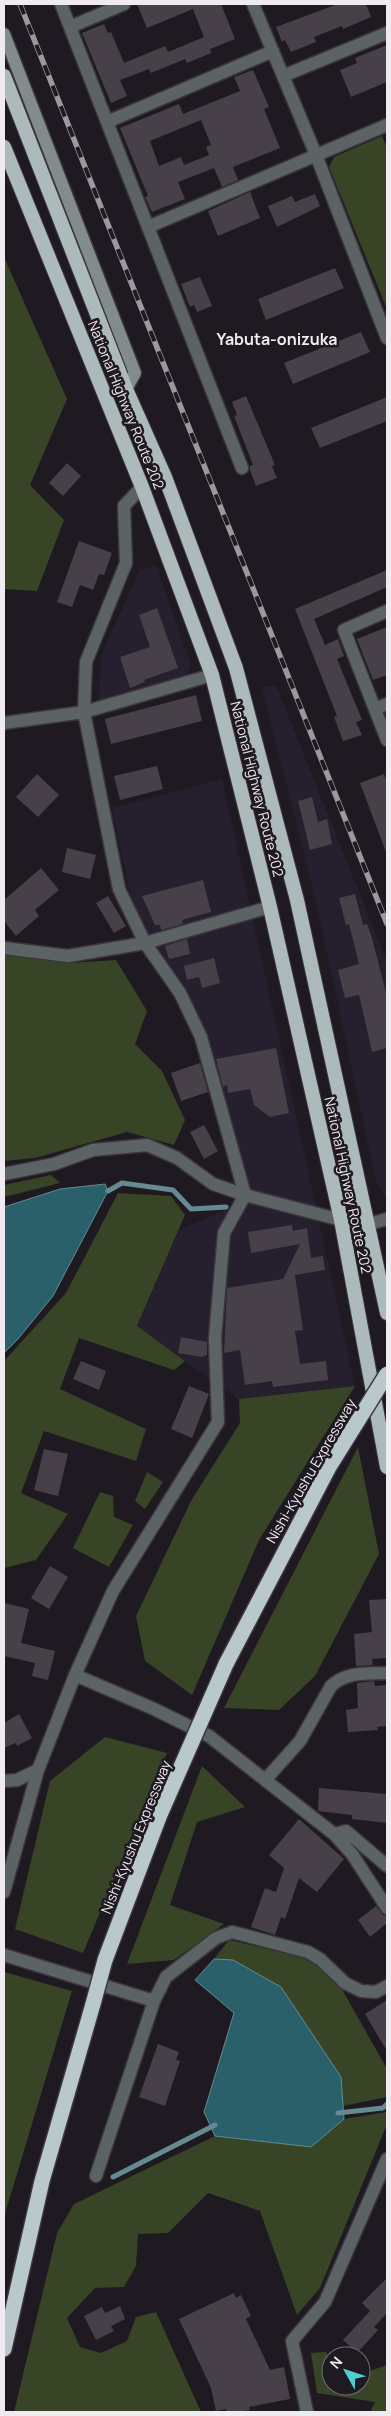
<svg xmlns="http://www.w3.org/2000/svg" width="391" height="2416" font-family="Manrope,sans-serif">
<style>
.commercial{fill:#251f2e}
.green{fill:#374426}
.water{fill:#2a6069;stroke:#658a92}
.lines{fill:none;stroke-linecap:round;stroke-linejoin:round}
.stream{stroke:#658a92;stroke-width:5}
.building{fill:#474049;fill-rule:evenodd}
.minor-casing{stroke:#3c363e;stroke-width:15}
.secondary-casing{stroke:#3c363e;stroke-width:15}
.trunk-casing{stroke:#3c363e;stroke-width:16}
.motorway-casing{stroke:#3c363e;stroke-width:18}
.minor{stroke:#5c6364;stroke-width:12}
.secondary{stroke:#828c8d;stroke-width:12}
.trunk{stroke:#acbabc;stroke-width:14}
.motorway{stroke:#b9c9cb;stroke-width:15}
.rail-casing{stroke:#9d989f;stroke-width:5.5}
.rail{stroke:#1f1921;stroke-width:4;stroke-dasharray:11;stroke-linecap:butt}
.motorway-bridge-casing{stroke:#3c363e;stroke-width:18;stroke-linecap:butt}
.motorway-bridge{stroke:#b9c9cb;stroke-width:15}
.labels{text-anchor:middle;stroke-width:5;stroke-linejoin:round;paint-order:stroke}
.street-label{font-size:14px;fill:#efebf0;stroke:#1f1921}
.quarter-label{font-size:16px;font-weight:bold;fill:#efebf0;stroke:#1f1921}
</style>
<rect width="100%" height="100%" fill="#1f1921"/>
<path class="commercial" d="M156,565l35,100 -6,14 -86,24 2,-48 38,-84z
M276,685l111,277v238l-11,-19 -63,-292 -51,-201z
M222,779l92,419 41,188 -116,13 -102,-72 42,-97 72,-32 -54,-189 -38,-54 -27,-54 -20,-93z"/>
<path class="green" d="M382,136l5,12v161l-58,-142 5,-10z
M4,257l63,142 -37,86 34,35 -27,71 -33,-2z
M4,955l66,8 46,-3 31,51 -12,33 27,27 23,49 -11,25 -47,-13 -92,26 -31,3z
M51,1175l9,8 -56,14v-12z
M118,1193l53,3 14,19 -48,111 48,35 -11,9 -95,-32 -19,51 86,40 -10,32 -92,-30 -23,62 47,21 -32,46 -32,8v-207l62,-68z
M355,1386l-96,154 -67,155 -47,-34 -9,-45 56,-117 48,-76 -1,-24z
M358,1447l21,107 -64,122 -36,34 -55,-2z
M147,1472l16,10 -18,27 -10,-8z
M100,1492l13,4 1,21 19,8 -24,42 -36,-19z
M105,1737l62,16 -84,200 -68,-24 35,-148z
M202,1766l43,41 -48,15 -27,83 54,19 -50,36 -47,4z
M229,1940l82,19 32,32 44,78v28l-44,9 -2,-29 -108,-117 -19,-1z
M4,1972l68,19 -68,226z
M387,2112v12l-67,164 -23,27 -37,-104 -52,-18 -40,40 -30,1 -2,32 -12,21 -29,1 -28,30 13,29 21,6 26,-12 9,-24 20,-5 45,100h-187l43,-179 17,-29 141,-68 96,11 33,-28z
M326,2352l5,7v27h30v-12l26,-9v47h-17l5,-10 -58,-9 -6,-40z"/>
<path class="water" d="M105,1184l3,7 -55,105 -35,43 -14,14v-146l56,-18z
M214,1959l19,1 48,27 60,90 3,42 -33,28 -96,-11 -11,-24 30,-99 -39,-33z"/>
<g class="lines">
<path class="stream" d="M108,1191l14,-8 51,7 18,19 35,-2
M338,2113l45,-5 4,-4
M113,2177l102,-52"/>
</g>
<path class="building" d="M137,4h84l14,35 -25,10 1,4 -24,10 -2,-4 -34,14 -2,-4 -29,11 7,16 -16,7 -29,-70 22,-9 4,9 3,-1 13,31 41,-17 3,6 36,-15 -11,-28 -46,19z
M338,4h28l5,13 -28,12 -1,-3 -28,11 2,5 -25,10 -6,-12 -3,2 -6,-15z
M387,45v37l-36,15 -11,-27 17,-7 -2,-5z
M253,70l16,37 -5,2 16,39 -47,19 5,13 -16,7 -8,-19 -36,14 7,17 -33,13 -7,-15 3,-1 -28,-68 59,-24 4,10 57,-23 -6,-14zM201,120l10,25 -5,2 3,8 -25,10 -3,-8 -22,9 -9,-25z
M250,192l10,26 -42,18 -10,-25z
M315,194l5,12 -43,21 -9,-21 24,-10 3,6z
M335,268l9,20 -78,32 -8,-21z
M200,277l12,29 -15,6 -3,-7 -4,2 -9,-23z
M361,332l9,20 -77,32 -9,-21z
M246,396l29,69 -3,1 5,12 -21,8 -6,-16v-4l3,-1 -19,-49 3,-1 -5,-13z
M387,397v24l-67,27 -9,-20z
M67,463l14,13 -18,20 -14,-13z
M79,541l33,12 -8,22 -5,-1 -6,16 -13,-5 -8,22 -15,-5z
M387,570v17l-73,32 11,26 13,-6 6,17 -7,3 25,61 -6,2 6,13 -19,6 -9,-24 3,-1 -42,-107z
M157,608l21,60 -34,12 1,2 -15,6 -10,-31 30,-10 -11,-32z
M387,627v48l-14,5 -16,-41z
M196,695l6,26 -91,23 -6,-25z
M157,766l6,23 -43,11 -6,-24z
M37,774l22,21 -21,22 -22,-20z
M384,774l3,8 -1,70 -26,-69z
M312,797l6,25 9,-3 5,25 -22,6 -12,-49z
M67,848l29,7 -6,24 -28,-7z
M41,868l18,22 -24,20 4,6 -23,20 -12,-15v-21z
M203,880l8,32 -29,8 1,4 -22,6 -1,-5h-5l-13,-29z
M355,894l8,31 4,-1 5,14 15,59v51l-15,4 -13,-57 -14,3 -7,-28 21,-6 -10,-40 -3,1 -7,-27z
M108,896l18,30 -12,7 -18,-30z
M187,939l3,15 -21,5 -4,-13z
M214,958l6,25 -18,5 -3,-11 -12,3 -3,-14z
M276,1048l13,65 -19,4 -16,-12 -4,-16 -22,4 -1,-8 -4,2 -7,-28z
M200,1063l8,29 -27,9 -10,-28z
M204,1125l14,26 -14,8 -14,-27z
M292,1225l1,6 14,-3 4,30 12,-2 2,14 -30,5 8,55 -8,1 5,33 26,-3 2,19 -55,7 -1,-6 -27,4 -5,-35 -16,3 3,-65 56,-9 17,-35 -49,9 -3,-21z
M181,1337l26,5v13l-6,2 -23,-4z
M81,1361l25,10 -7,19 -26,-11z
M189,1386l20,8 -17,44 -21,-9z
M44,1449l24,5 -10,42 -24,-6z
M50,1566l18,11 -19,32 -18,-11z
M387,1599v59l-15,1 1,6 -17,1 -2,-32 18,-2 -3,-32z
M4,1603l25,6 -8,34 34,8 -7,29 -16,-4 3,-13 -31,-7z
M374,1681l1,5 12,-1v41l-10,1 1,3 -30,2 -2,-22 12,-2 -1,-25z
M19,1714l13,24 -15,8 -1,-3 -12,5v-25z
M319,1788l68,6v29l-35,-4v-4l-34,-4z
M299,1819l45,40 -27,33 -18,-14 -14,41 -4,-2 -6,18 -24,-8 14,-39 11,4 8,-24 -15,-13z
M376,1906l7,9 4,1v7l-17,14 -12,-17z
M387,2000v51l-22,-37z
M158,2044l21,8 -3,8 4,1 -15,45 -26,-9z
M387,2278v35l-13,14 4,3 -21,23 -14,-13 27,-29 -8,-8z
M234,2293l2,5 5,-3 10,21 -5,3 24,51 14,-3 6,32 -41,8 1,3 -11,2h-13v-3l-10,2 -5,-23 -32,-69z
M120,2306l5,13 -14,7 3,5 -18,9 -12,-24 18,-9 3,6z"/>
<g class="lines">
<g class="minor-casing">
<path id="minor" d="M61,4l181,464
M253,4l63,151 71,183
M70,27l54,-23
M283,76l104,-43
M107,122l166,-71
M148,227l239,-102
M387,611l-43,19 43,110
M375,709l12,-5
M4,723l80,-11 128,-37
M4,948l64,8 77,-13 125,-36
M4,1174l50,-10 39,-14 54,-5 30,13 36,26 32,11 96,25 28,4 18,-5
M75,1675l79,34 55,27 125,98 18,20 35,54
M266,1779l34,-38 31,-55c16,-15 36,-12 56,-13
M4,1781l13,-1 21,-10
M334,1834l12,-3 41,35
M4,1892l34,-122 37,-95 38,-84 105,-169 -3,-84 9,-105 21,-38 -44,-158 -21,-44 -35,-50 -26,-54 -35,-177 2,-50 40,-99 -2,-57 18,-19
M4,1955l150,46
M96,2176l58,-175 12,-24 50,-39 16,-6 76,20 12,7 25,24 16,8 15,1 11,-6
M307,2412l-15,-71 33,-39 62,-143"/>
</g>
<g class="secondary-casing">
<path id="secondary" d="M4,34l131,339 -9,16"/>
</g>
<g class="trunk-casing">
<path id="trunk" d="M4,76l122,313 39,88 71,191 61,232 90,413
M4,147l138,340 70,188 58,232 71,313 46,247"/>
</g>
<g class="motorway-casing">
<path id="motorway" d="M226,1664l103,-197
M105,1960l54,-143
M4,2349l38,-168 51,-177"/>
</g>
<use href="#minor" class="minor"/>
<use href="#secondary" class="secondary"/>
<use href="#trunk" class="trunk"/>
<use href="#motorway" class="motorway"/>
<g class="rail-casing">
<path id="rail" d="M20,4l367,920"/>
</g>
<use href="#rail" class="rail"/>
<g class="motorway-bridge-casing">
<path id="motorway-bridge" d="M329,1467l58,-93
M159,1817l67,-153
M93,2004l12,-44"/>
</g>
<use href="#motorway-bridge" class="motorway-bridge"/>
</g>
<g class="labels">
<g class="street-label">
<text transform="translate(126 405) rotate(68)" y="5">National Highway Route 202</text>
<text transform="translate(257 789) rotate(76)" y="5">National Highway Route 202</text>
<text transform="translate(348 1185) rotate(78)" y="5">National Highway Route 202</text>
<text transform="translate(311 1471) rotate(-60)" y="5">Nishi-Kyushu Expressway</text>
<text transform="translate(136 1837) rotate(-68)" y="5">Nishi-Kyushu Expressway</text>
</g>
<g class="quarter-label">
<text x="277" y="345">Yabuta-onizuka</text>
</g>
</g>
<rect width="391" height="2416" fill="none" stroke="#efebf0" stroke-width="10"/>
<g transform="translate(346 2371) rotate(310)"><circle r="24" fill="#1f1921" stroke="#726d74"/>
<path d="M0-4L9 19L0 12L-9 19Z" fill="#52ccd1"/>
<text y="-8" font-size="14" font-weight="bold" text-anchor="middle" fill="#efebf0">N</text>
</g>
</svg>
